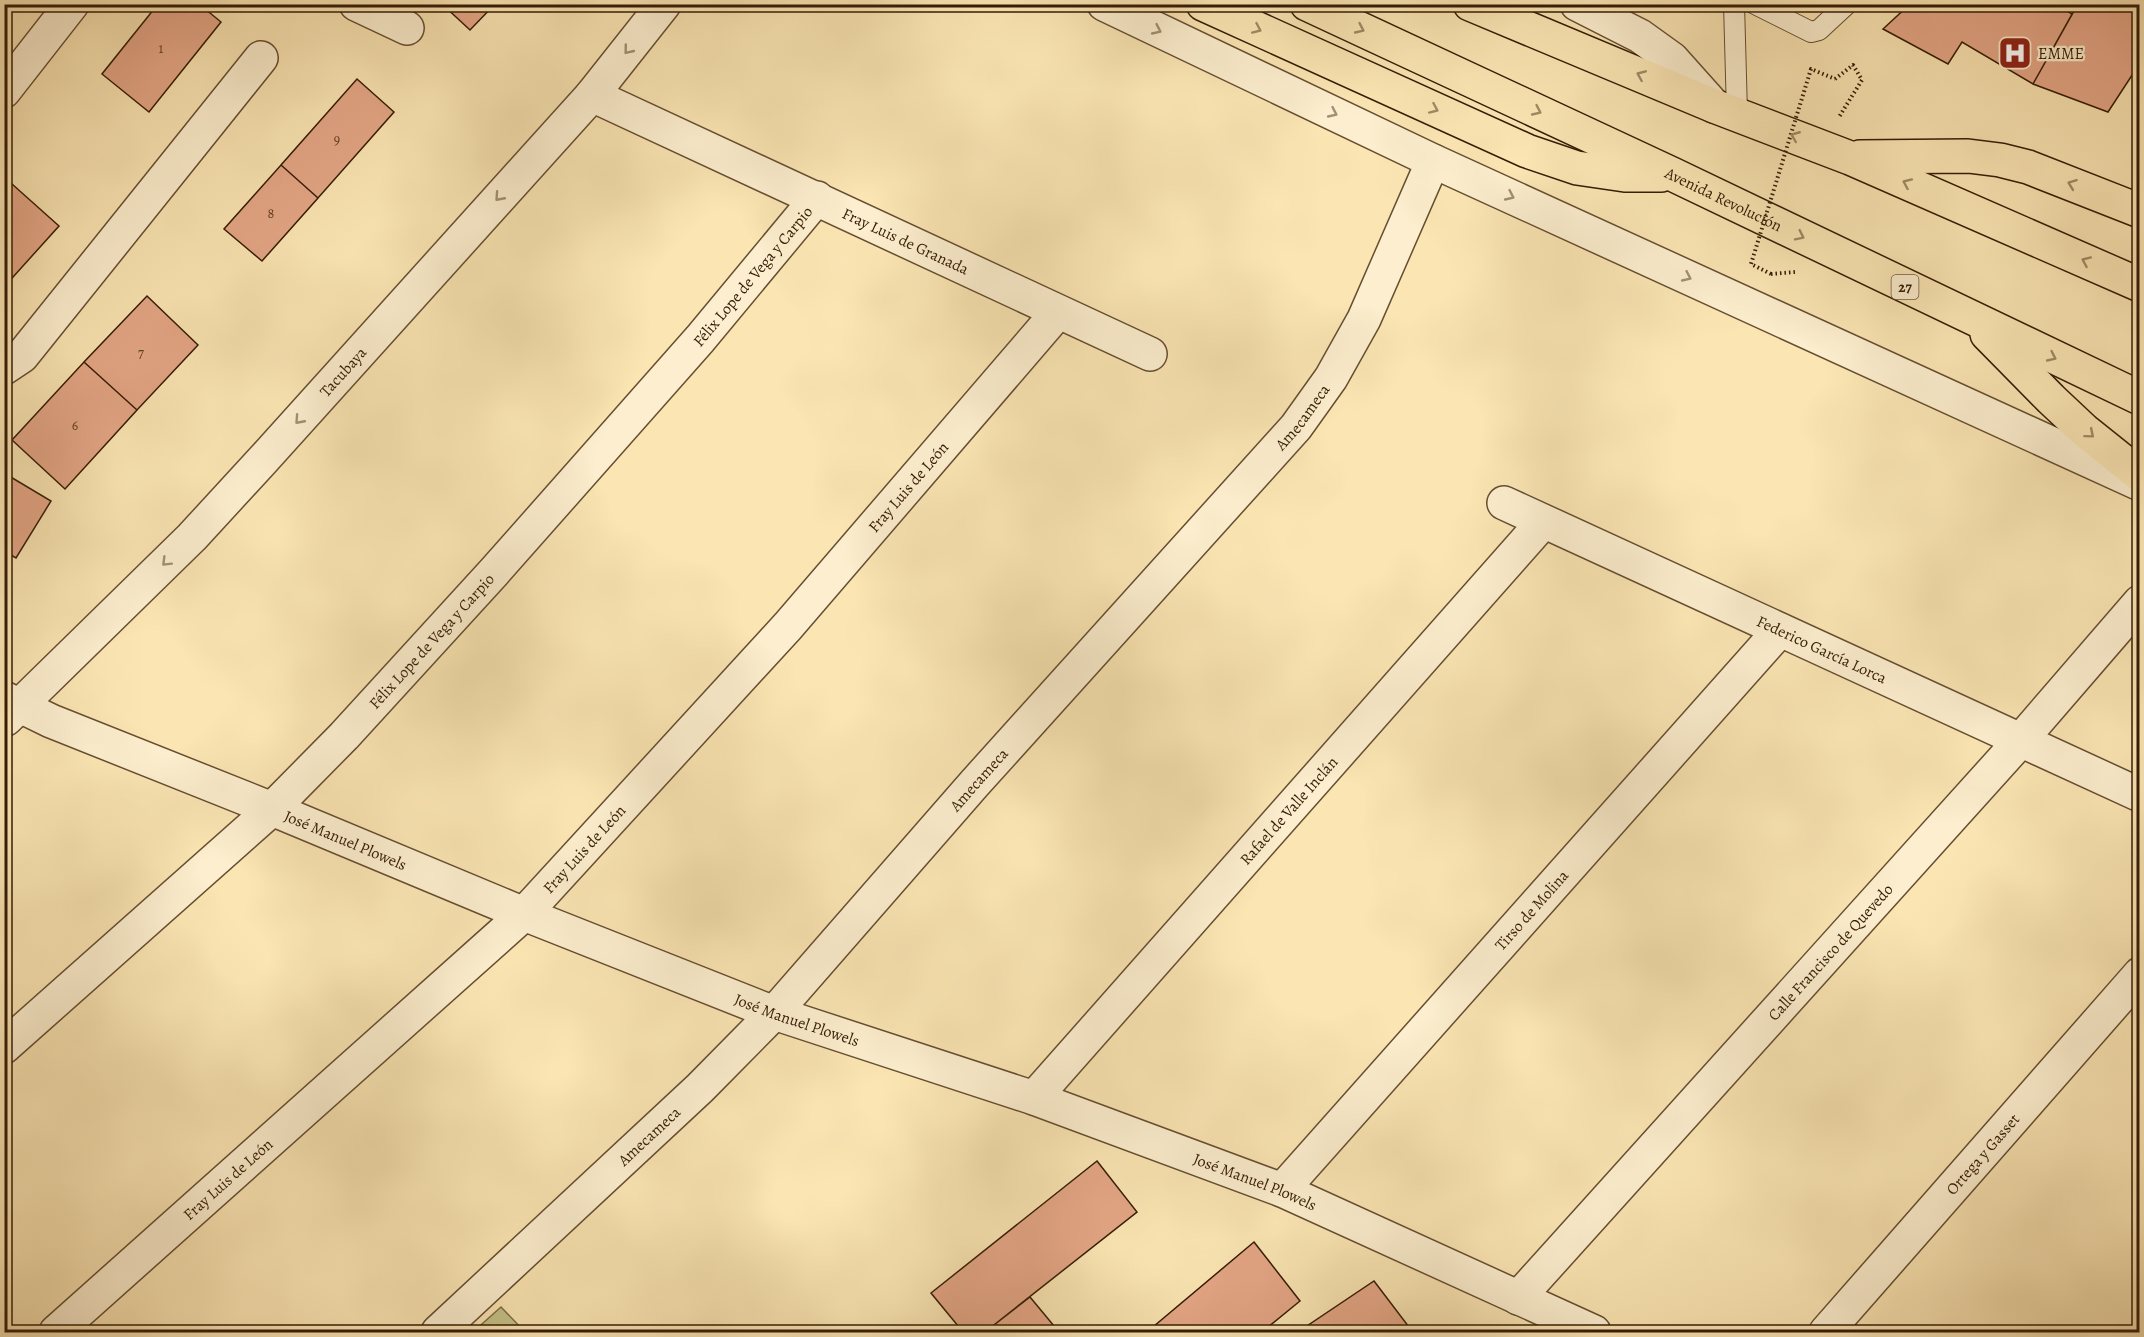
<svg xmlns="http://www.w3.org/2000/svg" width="2144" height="1337" font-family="Alegreya,serif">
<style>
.green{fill:#c5c288;stroke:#7d6f47;stroke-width:1.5}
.building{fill:#e4a686;stroke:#351c06;stroke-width:1.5}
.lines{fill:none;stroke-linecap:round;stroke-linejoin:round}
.service-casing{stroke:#664e31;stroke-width:22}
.minor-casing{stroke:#664e31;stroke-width:36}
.tertiary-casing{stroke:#664e31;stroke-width:36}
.primary-casing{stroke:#351c06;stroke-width:36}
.path{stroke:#351c06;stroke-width:4;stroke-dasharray:1.5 3;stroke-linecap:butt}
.service{stroke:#fceece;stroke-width:20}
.minor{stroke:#fceece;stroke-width:33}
.tertiary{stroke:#fceece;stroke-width:33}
.primary{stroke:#fae5b3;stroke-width:33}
.path-bridge{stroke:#351c06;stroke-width:4;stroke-dasharray:1.5 3;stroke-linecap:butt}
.oneway{stroke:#a18b65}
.oneway2{stroke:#a29074}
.labels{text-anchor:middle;stroke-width:4.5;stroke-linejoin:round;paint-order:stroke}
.number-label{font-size:14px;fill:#613e26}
.shield{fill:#fceece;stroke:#715b42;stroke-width:1.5}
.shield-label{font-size:15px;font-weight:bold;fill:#351c06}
.poi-label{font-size:16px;fill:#351c06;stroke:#fceece;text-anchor:start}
.street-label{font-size:16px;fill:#351c06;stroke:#fceece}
</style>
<rect width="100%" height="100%" fill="#fae5b3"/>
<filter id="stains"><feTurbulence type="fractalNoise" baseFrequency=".00333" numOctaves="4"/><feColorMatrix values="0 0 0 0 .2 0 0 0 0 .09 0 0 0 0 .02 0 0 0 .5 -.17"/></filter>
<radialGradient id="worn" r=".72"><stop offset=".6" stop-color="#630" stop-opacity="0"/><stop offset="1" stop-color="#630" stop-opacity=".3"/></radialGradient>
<path class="green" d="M501,1307l24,25h-52z"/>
<path class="building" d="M158,4h41l22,18 -72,90 -47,-38z
M442,4h53l-25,26z
M1910,4h146l16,10 -39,70 -71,-42 -14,22 -65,-35z
M2078,4h62v59l-32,49 -75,-28z
M357,79l37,33 -76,86 -37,-33z
M281,165l37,33 -56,63 -38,-32z
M12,184l47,42 -55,61v-95z
M147,296l51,49 -61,65 -53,-48z
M84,362l53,48 -72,79 -53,-49z
M4,473l47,28 -35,57 -12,-7z
M1097,1161l40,51 -152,120h-22l-32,-39z
M1254,1242l46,59 -38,31h-115z
M1374,1281l38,50 -2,1h-112z
M1030,1297l29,35h-74z"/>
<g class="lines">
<g class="service-casing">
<path id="service" d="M1734,4l3,109
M1755,4l56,28 8,-2 28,-26"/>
</g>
<g class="minor-casing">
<g id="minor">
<path d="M356,4l51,24"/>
<path d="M4,91l68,-87"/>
<path id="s1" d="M592,95l558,259"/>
<path d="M4,368l18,-12 239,-298"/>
<path id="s2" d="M1504,503l636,292"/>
<path id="s3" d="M4,698l47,23 221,88 252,105 250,99 260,85 248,92 312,142"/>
<path id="s4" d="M6,719l186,-182 69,-75 331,-367 72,-91"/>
<path id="s5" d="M4,1047l268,-238 72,-73 150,-164 206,-233 117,-141"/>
<path id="s6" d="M1034,1098l509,-576"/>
<path id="s7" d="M1282,1190l498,-560"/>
<path id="s8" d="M1518,1298l502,-557 120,-139"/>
<path id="s9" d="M56,1332l468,-418 264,-288 270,-314"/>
<path id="s10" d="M438,1332l262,-244 74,-75 200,-229 322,-357 35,-49 33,-59 69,-158"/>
<path id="s11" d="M1826,1332l314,-358"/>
</g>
</g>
<g class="tertiary-casing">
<path id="tertiary" d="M1104,4l329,157 707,323
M1577,4l63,32 32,23 42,47"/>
</g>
<g class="primary-casing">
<g id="primary">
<path d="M1203,4l324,147 50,17 48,7h36"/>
<path id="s12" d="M1307,4l365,170 468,224"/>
<path d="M1470,4l244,102 136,52 290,127"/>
<path d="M1860,157l108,-1 32,4 28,7 112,44"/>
<path d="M1987,334l64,65 33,31 56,45"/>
</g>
</g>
<path class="path" d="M1835,79l18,-14 9,15 -23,37
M1771,274l24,-2"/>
<use href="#service" class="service"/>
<use href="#minor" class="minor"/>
<use href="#tertiary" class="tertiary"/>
<use href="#primary" class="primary"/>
<path class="path-bridge" d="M1771,274l-20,-10 60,-195 24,10"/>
</g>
<defs><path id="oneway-chevron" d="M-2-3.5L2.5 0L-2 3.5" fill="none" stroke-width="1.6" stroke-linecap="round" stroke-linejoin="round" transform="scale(1.5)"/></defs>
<g class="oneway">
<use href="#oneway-chevron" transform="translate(1257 29) rotate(24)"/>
<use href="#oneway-chevron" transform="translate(1360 29) rotate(25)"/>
<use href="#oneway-chevron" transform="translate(1641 75) rotate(-157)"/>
<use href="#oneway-chevron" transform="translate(1434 109) rotate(24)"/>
<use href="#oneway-chevron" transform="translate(1537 111) rotate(25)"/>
<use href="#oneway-chevron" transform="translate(1795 136) rotate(-158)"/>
<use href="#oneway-chevron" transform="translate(1907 183) rotate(-156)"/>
<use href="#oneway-chevron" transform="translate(2072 184) rotate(-159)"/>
<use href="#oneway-chevron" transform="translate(1800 236) rotate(26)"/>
<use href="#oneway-chevron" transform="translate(2086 261) rotate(-156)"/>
<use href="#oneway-chevron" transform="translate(2052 357) rotate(25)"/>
<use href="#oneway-chevron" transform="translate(2090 434) rotate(40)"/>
</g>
<g class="oneway2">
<use href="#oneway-chevron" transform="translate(1157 30) rotate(25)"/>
<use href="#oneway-chevron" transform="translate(628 50) rotate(129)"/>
<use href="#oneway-chevron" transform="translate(1333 113) rotate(25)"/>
<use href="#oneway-chevron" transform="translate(1510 196) rotate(25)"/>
<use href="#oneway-chevron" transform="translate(499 197) rotate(132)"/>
<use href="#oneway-chevron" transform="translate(1687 277) rotate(25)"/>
<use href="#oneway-chevron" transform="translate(299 420) rotate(132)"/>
<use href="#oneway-chevron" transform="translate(166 562) rotate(135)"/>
</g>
<defs>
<g id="hospital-square" transform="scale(1.725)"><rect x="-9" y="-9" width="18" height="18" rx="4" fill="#8f2418" stroke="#fceece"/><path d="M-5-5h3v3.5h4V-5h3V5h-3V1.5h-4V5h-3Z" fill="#fff"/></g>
</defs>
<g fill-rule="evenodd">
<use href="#hospital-square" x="2015" y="53"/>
</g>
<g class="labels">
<g class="number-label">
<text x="161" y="53">1</text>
<text x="337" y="144">9</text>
<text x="271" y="218">8</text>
<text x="141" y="358">7</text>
<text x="75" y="430">6</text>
</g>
<rect class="shield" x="1891.5" y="275" width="27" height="24" rx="4.5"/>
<g class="shield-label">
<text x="1905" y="292">27</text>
</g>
<g class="poi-label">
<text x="2038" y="59">EMME</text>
</g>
<g class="street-label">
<text dy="6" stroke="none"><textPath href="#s12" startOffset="460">Avenida Revolución</textPath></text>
<text dy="6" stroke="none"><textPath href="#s1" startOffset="346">Fray Luis de Granada</textPath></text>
<text dy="6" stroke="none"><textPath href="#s5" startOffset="1076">Félix Lope de Vega y Carpio</textPath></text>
<text dy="6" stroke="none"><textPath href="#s4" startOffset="484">Tacubaya</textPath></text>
<text dy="6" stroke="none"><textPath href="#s10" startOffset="1260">Amecameca</textPath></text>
<text dy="6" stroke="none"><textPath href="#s9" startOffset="1202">Fray Luis de León</textPath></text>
<text dy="6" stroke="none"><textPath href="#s5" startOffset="590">Félix Lope de Vega y Carpio</textPath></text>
<text dy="6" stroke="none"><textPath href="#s2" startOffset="350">Federico García Lorca</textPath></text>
<text dy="6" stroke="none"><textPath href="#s10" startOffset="774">Amecameca</textPath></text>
<text dy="6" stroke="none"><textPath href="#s6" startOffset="384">Rafael de Valle Inclán</textPath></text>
<text dy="6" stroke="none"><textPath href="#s3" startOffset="370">José Manuel Plowels</textPath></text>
<text dy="6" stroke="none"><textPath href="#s9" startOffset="716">Fray Luis de León</textPath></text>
<text dy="6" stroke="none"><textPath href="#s7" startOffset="375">Tirso de Molina</textPath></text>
<text dy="6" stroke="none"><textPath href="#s8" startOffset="466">Calle Francisco de Quevedo</textPath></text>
<text dy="6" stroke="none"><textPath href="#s3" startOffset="856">José Manuel Plowels</textPath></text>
<text dy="6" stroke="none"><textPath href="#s10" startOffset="288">Amecameca</textPath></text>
<text dy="6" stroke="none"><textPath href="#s11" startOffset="237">Ortega y Gasset</textPath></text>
<text dy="6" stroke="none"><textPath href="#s9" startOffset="230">Fray Luis de León</textPath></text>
<text dy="6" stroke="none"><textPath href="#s3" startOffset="1342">José Manuel Plowels</textPath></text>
</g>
</g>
<rect width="2144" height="1337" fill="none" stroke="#fae5b3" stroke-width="24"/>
<rect x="6" y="6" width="2132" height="1325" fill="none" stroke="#351c06" stroke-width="3"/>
<rect x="12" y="12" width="2120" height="1313" fill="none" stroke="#351c06" stroke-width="1.5"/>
<rect width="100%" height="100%" filter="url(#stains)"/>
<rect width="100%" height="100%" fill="url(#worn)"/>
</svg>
